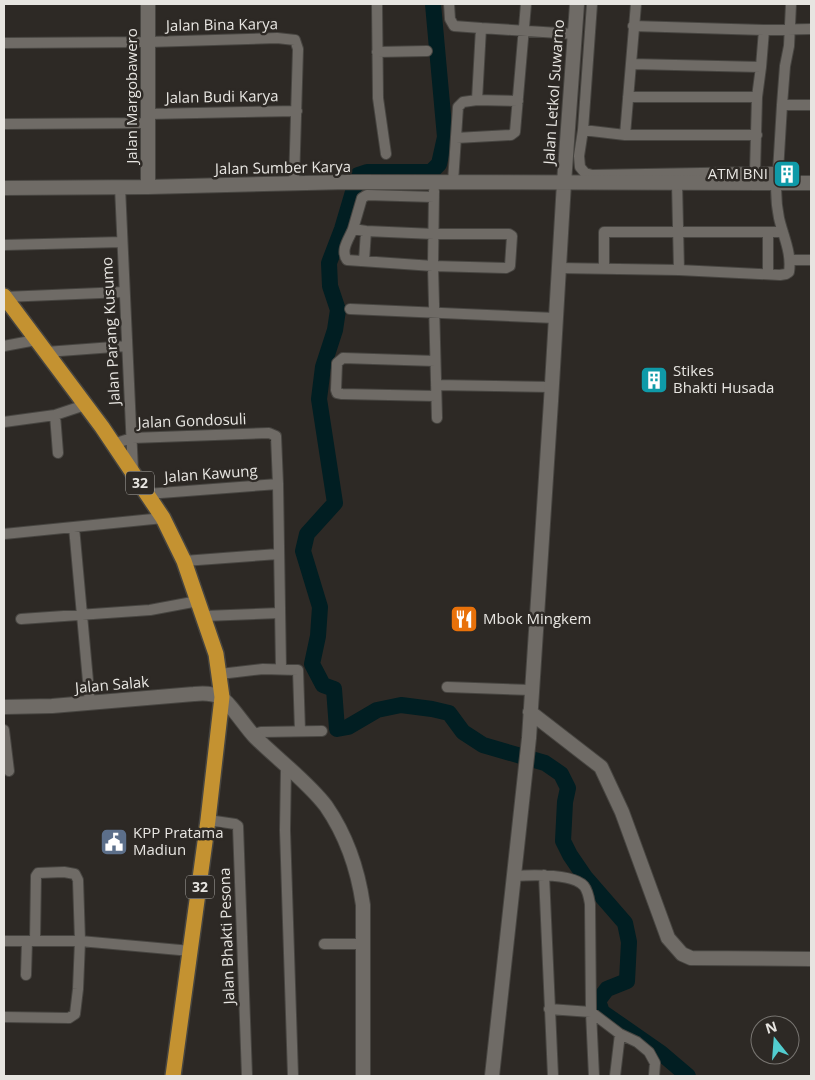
<svg xmlns="http://www.w3.org/2000/svg" width="815" height="1080" font-family="'Open Sans',sans-serif">
<style>
.lines{fill:none;stroke-linecap:round;stroke-linejoin:round}
.river{stroke:#011e22;stroke-width:16}
.street-casing{stroke:#474541;stroke-width:12}
.secondary-casing{stroke:#474541;stroke-width:16}
.highway-casing{stroke:#474541;stroke-width:18}
.street{stroke:#6f6b66;stroke-width:10}
.secondary{stroke:#6f6b66;stroke-width:14}
.highway{stroke:#c49231;stroke-width:15}
.labels{text-anchor:middle;stroke-width:5;stroke-linejoin:round;paint-order:stroke}
.shield{fill:#2d2925;stroke:#afada9;stroke-width:1}
.shield-label{font-size:14px;font-weight:bold;fill:#e7e5e1}
.street-label{font-size:15px;fill:#e7e5e1;stroke:#2d2925}
.poi-label{font-size:15px;fill:#e7e5e1;stroke:#2d2925;text-anchor:start}
</style>
<rect width="100%" height="100%" fill="#2d2925"/>
<g class="lines">
<path class="river" d="M433,4l12,133 -6,27 -8,8h-64l-9,3 -16,54 -13,34 1,23 8,24 -3,20 -12,37 -4,32 16,104 -28,31 -4,17 17,56 -2,29 -6,28 11,21 11,4 3,40 11,-2 29,-17 24,-5 31,4 17,4 14,19 20,13 62,18 16,11 7,14 -3,14 -2,39 7,14 15,22 40,46 4,19 -2,39 -20,8 -9,12 4,11 59,41 27,23"/>
<g class="street-casing">
<path id="street" d="M377,4l1,94 8,56
M449,4l1,15 4,7 27,2
M592,4l-9,126 -4,26 1,11 5,6 7,2 163,-3
M633,26l131,4 47,-1
M4,43l144,-1 129,-4 18,2 3,9 -4,134
M377,52l50,-1
M632,64l129,3 -4,30 -2,75h23
M761,67l3,-37
M628,97h129
M477,100l41,1
M782,105h29
M148,114l149,-3
M4,124l144,-1
M583,130l42,5h132
M625,135l11,-131
M456,138l55,-3 4,-3 11,-128
M453,182l5,-75 5,-5 14,-2 4,-72 93,6
M677,183l2,87
M120,187l13,284
M434,191l-1,75 4,152
M353,229c-4,10 -13,21 -6,31l86,6 73,2 4,-2 2,-30 -3,-2h-75l-68,-3 -13,-2 9,-31 5,-3 67,2
M4,245l118,-3
M790,260h21
M364,261l2,-30
M558,268l121,2 101,5 6,-1 3,-2c3,-19 -6,-36 -10,-54 -3,-15 -4,-31 -1,-46l4,-67 3,-39 4,-20 2,-42
M604,269v-37h179
M768,274v-41
M4,297l120,-5
M350,309l205,9
M4,346l32,-6
M46,352l81,-6
M435,361l-92,-3 -6,5 -1,27 1,3 5,1 94,2
M436,385l116,2
M55,415l3,38
M4,422l51,-7 30,-10
M113,444l19,-6 137,-5 7,3 2,48 3,185
M147,494l131,-10
M74,527l16,176
M4,534l159,-16
M184,561l94,-7
M204,616l76,-3
M21,619l129,-9 48,-9
M220,674l43,-5 35,1 2,61
M447,687l84,3
M4,730l5,41
M252,735l9,-3 61,-1
M286,767l-1,63 8,246
M208,820l27,4 3,2 9,250
M544,875l9,201
M514,876c17,-1 58,-3 70,10 4,5 5,12 6,18l1,108 3,64
M4,941h76l111,10
M324,944h39
M26,975l1,-34
M549,1009l42,3 29,22 17,8 12,10 6,11 -1,13
M4,1017l65,1 6,-4 3,-25 2,-48 -2,-61 -3,-6 -11,-2 -26,1 -2,3 -1,65
M615,1076l5,-42"/>
</g>
<g class="secondary-casing">
<path id="secondary" d="M148,4v183
M4,188l144,-1 200,-5 463,1
M4,707l48,-1 142,-12c8,-1 18,-1 26,3 9,4 26,31 35,40 21,21 53,45 71,69 20,29 32,64 37,99v171
M530,712l71,55 21,45 46,126 14,16 9,4 120,1
M492,1076l37,-338 22,-337 13,-218 13,-179"/>
</g>
<g class="highway-casing">
<path id="highway" d="M4,296l98,131 61,91 21,43 32,93 6,43 -14,123 -35,256"/>
</g>
<use href="#street" class="street"/>
<use href="#secondary" class="secondary"/>
<use href="#highway" class="highway"/>
</g>
<defs>
<g id="building-square" transform="scale(1.4375)"><rect x="-9" y="-9" width="18" height="18" rx="4" fill="#0f9aa8" stroke="#2d2925"/><path d="M-4-6H4V6H1V3H-1V6H-4ZM-2.5-4.3h1.7v1.8h-1.7ZM.8-4.3h1.7v1.8H.8ZM-2.5-1h1.7V.8h-1.7ZM.8-1h1.7V.8H.8Z" fill="#fff"/></g>
<g id="restaurant-square" transform="scale(1.4375)"><rect x="-9" y="-9" width="18" height="18" rx="4" fill="#e8710a" stroke="#2d2925"/><path d="M-5-6h1v4h1v-4h1v4h1v-4h1v5L-1.5 .5V6h-2V.5L-5-1ZM5-6V6H3V1.5H1.5Q1.5-4 5-6Z" fill="#fff"/></g>
<g id="civic-square" transform="scale(1.4375)"><rect x="-9" y="-9" width="18" height="18" rx="4" fill="#5c6f8a" stroke="#2d2925"/><path d="M-.6-6.5H3V-4.5H.6V-3L4-1V1h2V6H-6V1h2V-1L-.6-3ZM-1.2 2.5V6h2.4V2.5Z" fill="#fff"/></g>
</defs>
<g fill-rule="evenodd">
<use href="#building-square" x="787" y="174"/>
<use href="#building-square" x="654" y="380"/>
<use href="#restaurant-square" x="464" y="619"/>
<use href="#civic-square" x="114" y="842"/>
</g>
<g class="labels">
<g class="shield">
<rect x="126" y="471.5" width="28" height="23" rx="4"/>
<rect x="186" y="875.5" width="28" height="23" rx="4"/>
</g>
<g class="shield-label">
<text x="140" y="488">32</text>
<text x="200" y="892">32</text>
</g>
<g class="street-label">
<text transform="translate(222 25) rotate(-1)" y="5">Jalan Bina Karya</text>
<text transform="translate(554 92) rotate(-86)" y="5">Jalan Letkol Suwarno</text>
<text transform="translate(132 96) rotate(-90)" y="5">Jalan Margobawero</text>
<text transform="translate(222 97) rotate(-1)" y="5">Jalan Budi Karya</text>
<text transform="translate(283 168) rotate(-1)" y="5">Jalan Sumber Karya</text>
<text transform="translate(111 331) rotate(-93)" y="5">Jalan Parang Kusumo</text>
<text transform="translate(192 421) rotate(-2)" y="5">Jalan Gondosuli</text>
<text transform="translate(211 474) rotate(-4)" y="5">Jalan Kawung</text>
<text transform="translate(112 685) rotate(-5)" y="5">Jalan Salak</text>
<text transform="translate(227 936) rotate(-92)" y="5">Jalan Bhakti Pesona</text>
</g>
<g class="poi-label">
<text x="768" y="179" text-anchor="end">ATM BNI</text>
<text x="673" y="376">Stikes<tspan x="673" dy="17">Bhakti Husada</tspan></text>
<text x="483" y="624">Mbok Mingkem</text>
<text x="133" y="838">KPP Pratama<tspan x="133" dy="17">Madiun</tspan></text>
</g>
</g>
<rect width="815" height="1080" fill="none" stroke="#e7e5e1" stroke-width="10"/>
<g transform="translate(775 1040) rotate(343)"><circle r="24" fill="#2d2925" stroke="#777470"/>
<path d="M0-4L9 19L0 12L-9 19Z" fill="#52cdcf"/>
<text y="-8" font-size="14" font-weight="bold" text-anchor="middle" fill="#e7e5e1">N</text>
</g>
</svg>
